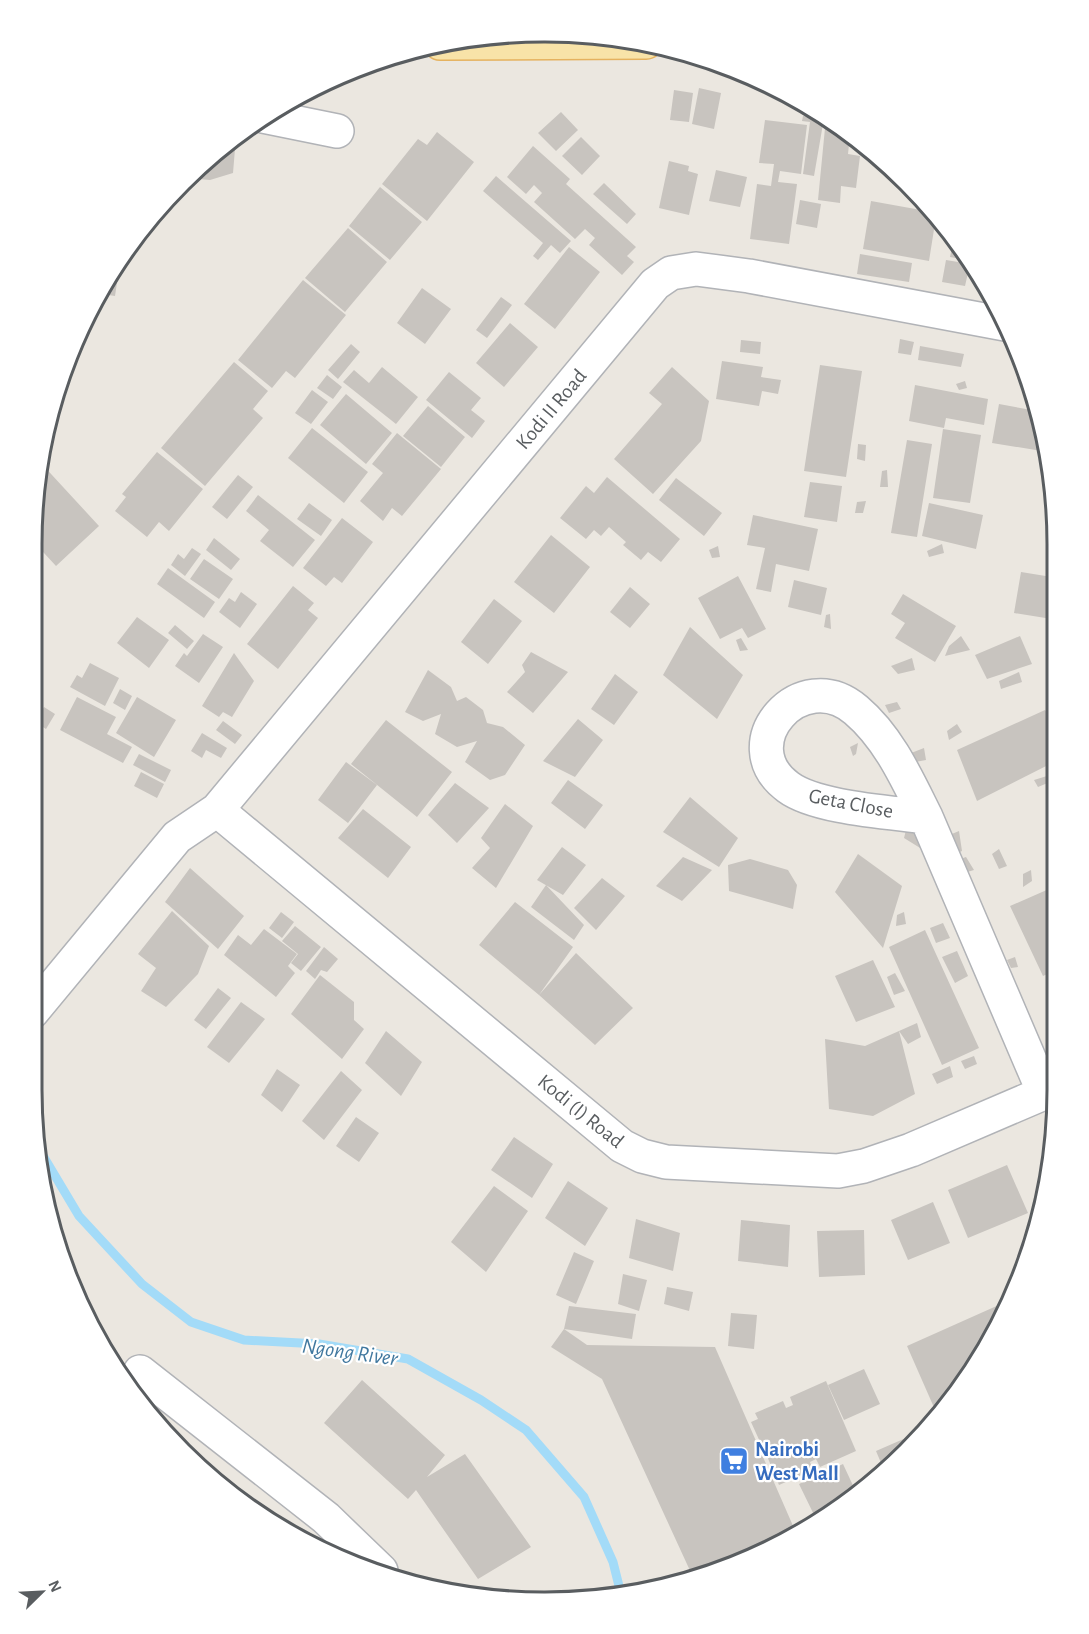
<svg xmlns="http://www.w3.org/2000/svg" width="1089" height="1634" font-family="'Alegreya Sans',sans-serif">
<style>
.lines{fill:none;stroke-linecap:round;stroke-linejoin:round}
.stream{stroke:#a3dbf8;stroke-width:9}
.building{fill:#c8c4bf}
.minor-casing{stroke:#b1b3b7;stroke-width:36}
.major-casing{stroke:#e5b25f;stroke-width:36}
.minor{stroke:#fff;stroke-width:33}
.major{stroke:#f8e3a8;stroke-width:33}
.labels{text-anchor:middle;stroke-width:4.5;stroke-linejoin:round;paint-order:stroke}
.street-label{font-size:21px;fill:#595d60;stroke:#fff}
.shop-label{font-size:21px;font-weight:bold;fill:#366cbe;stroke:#fff;text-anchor:start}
.water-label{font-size:22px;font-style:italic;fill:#41789f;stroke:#fff}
.rim{fill:none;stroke:#595d60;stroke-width:3}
</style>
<rect width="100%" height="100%" fill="#ebe7e0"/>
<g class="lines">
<path class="stream" d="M42,1154l37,62 63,68 49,38 53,18 75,4 89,15 73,41 45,30 58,67 29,65 8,32"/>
</g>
<path class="building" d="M699,88l22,5 -7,36 -22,-5z
M674,90l19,3 -4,29 -19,-2z
M561,112l17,18 -22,21 -18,-18z
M803,116l21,2 -10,58 -11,-2 7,-52 -8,-1z
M765,120l42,5 -6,49 -21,-3 -2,11 19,2 -8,60 -39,-5 7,-55 14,2 3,-22 -15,-1z
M825,128l19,2 6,5 -2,19 12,2 -4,32 -15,-2 -1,17 -22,-3z
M437,132l37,30 -47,59 -45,-37 36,-45 9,6z
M236,137l-3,36 -23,7 -23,-2z
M581,137l19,19 -18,19 -20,-19z
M533,146l37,33 -4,5 70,63 -9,9 7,6 -12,13 -33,-30 6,-7 -10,-9 -10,10 -41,-37 8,-9 -8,-8 -8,9 -19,-17z
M669,161l20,5 -1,5 10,3 -9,41 -30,-7z
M716,170l31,7 -7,30 -31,-6z
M496,176l75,65 -11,12 -9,-8 -13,15 -5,-4 10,-13 -60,-52z
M604,183l32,31 -9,10 -34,-30z
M380,187l42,35 -32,38 -41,-34z
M800,200l21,4 -4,24 -21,-4z
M871,201l61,11 4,5 -7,44 -66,-12z
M348,228l39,34 -42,50 -40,-34z
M954,238l17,21 1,2 -22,-4z
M569,247l31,25 -45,57 -31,-25z
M860,254l52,9 -3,19 -52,-8z
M946,260l24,4 -5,22 -23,-4z
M119,269l-4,27 -13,-2 8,-12z
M303,280l43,35 -51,63 -9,-7 -14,17 -34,-28z
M422,288l29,21 -26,35 -28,-21z
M501,297l11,8 -25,33 -11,-8z
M510,323l28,24 -34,40 -28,-24z
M900,339l14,3 -3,13 -13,-2z
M741,340l20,2 -1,12 -20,-2z
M351,344l9,8 -22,27 -10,-9z
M920,346l44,8 -3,13 -43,-7z
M722,361l41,6 -2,10 20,3 -3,14 -16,-3 -3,15 -43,-7z
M234,362l34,29 -15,18 10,9 -58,68 -44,-38z
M820,365l42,6 -16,106 -42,-6z
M382,367l36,30 -22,27 -53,-42 11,-12 15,13z
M672,367l37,34 -8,40 -48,53 -39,-35 48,-55 -13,-11z
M449,372l32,26 -10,12 14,11 -13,17 -46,-38z
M327,375l15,12 -9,12 -16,-11z
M965,381l2,7 -8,2 -3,-6z
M915,385l73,14 -4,26 -38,-7 -2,10 -35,-7z
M312,390l16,12 -17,22 -16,-11z
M346,394l46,39 -26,31 -46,-39z
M999,404l38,7 11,41 -56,-9z
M428,406l37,31 -24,30 -38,-31z
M312,428l56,44 -24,31 -56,-45z
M943,429l38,6 -11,68 -37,-5z
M397,433l44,36 -39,47 -10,-8 -9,13 -23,-20 23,-28 -11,-9z
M907,440l25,4 -15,93 -26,-4z
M858,444l8,1 -1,16 -8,-2z
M157,452l46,37 -34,42 -10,-9 -12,15 -32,-26 11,-14 -4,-3z
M40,462l59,64 -43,40 -24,-26z
M887,470l1,17h-8l2,-16z
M238,475l15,12 -26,32 -15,-12z
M607,477l73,62 -19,23 -13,-10 -7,8 -18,-15 3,-3 -17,-15 -8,9 -7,-6 -8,9 -26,-21 26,-32 8,7z
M676,478l46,35 -18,23 -45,-36z
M810,482l32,4 -5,36 -33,-5z
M258,495l57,45 -22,27 -33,-26 9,-11 -23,-19z
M866,501l-3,12h-8l2,-11z
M309,503l23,17 -11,16 -24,-17z
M929,503l54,12 -7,34 -54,-13z
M753,515l65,14 -9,42 -33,-7 -5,28 -15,-3 9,-41 -18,-3z
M342,518l31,24 -31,41 -8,-6 -8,9 -23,-18z
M551,535l39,32 -36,46 -40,-31z
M214,538l26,21 -9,11 -25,-20z
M942,544l2,9 -15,4 -2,-6z
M718,546l2,11 -8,1 -3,-8z
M192,548l9,6 -16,22 -14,-11 7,-11 6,5z
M204,559l29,20 -14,20 -29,-20z
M168,568l47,34 -11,16 -47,-34z
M1021,572l37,6v42l-44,-7z
M738,576l28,53 -18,9 -6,-10 -22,11 -22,-41z
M794,580l33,8 -6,27 -33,-8z
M293,586l21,17 -6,7 10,8 -40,51 -31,-25z
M630,587l20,17 -20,24 -20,-16z
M241,592l16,12 -17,24 -21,-16 10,-14 6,4z
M903,594l53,32 -21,36 -40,-24 10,-15 -14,-9z
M494,599l28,22 -34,43 -27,-22z
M830,614l1,15 -7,-2 2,-12z
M137,617l32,23 -20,28 -32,-25z
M175,625l19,16 -7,8 -19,-16z
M690,627l53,48 -26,44 -54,-44z
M203,634l20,13 -24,36 -24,-17 9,-13 3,3z
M961,636l9,14 -25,6 4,-10z
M1020,636l12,28 -45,15 -12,-24z
M741,638l7,12 -8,1 -4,-11z
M531,652l37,20 -35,41 -26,-21 18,-20 -3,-7z
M234,653l20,28 -22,36 -9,-5 -4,5 -17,-11z
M912,658l3,12 -17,4 -7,-8z
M90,663l29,15 -14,28 -35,-19 7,-12 5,3z
M428,670l23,17 6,14 9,-4 17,13 4,13 16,4 22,18 -20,30 -15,5 -25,-18 12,-21 -20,6 -22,-13 6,-20 -18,7 -18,-9z
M1019,672l3,10 -21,7 -2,-8z
M615,674l23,18 -24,33 -23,-16z
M120,689l12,7 -7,14 -12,-7z
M77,697l39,20 -9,17 25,13 -9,16 -63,-33z
M137,697l39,23 -22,37 -38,-24z
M897,702l4,7 -12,4 -4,-8z
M44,707l11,7 -9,15 -11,-7z
M1045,710l13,18v32l-81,41 -20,-51z
M578,719l25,21 -28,37 -32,-16z
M386,720l66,52 -35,45 -66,-53z
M223,721l19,14 -7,9 -19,-14z
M957,724l5,8 -13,8 -2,-9z
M202,733l25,15 -6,10 -15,-8 -4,8 -11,-7z
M858,743l-2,11 -3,2 -3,-9z
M924,748l2,12 -16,3 -4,-8z
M139,754l32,16 -6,12 -32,-17z
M346,762l31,23 -29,38 -30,-23z
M141,772l23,12 -7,14 -23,-12z
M1047,776l3,6 -12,5 -4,-7z
M568,780l35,25 -18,24 -34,-26z
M455,783l34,25 -32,35 -29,-28z
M690,797l48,41 -19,29 -56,-35z
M505,804l28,22 -37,62 -24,-20 18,-20 -9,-10z
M363,809l48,38 -23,31 -50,-40z
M907,826l24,13 -6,12 -21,-13z
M959,831l3,20 -7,3 -8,-18z
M562,847l24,18 -23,30 -26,-15z
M999,849l8,17 -8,3 -7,-15z
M858,854l44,32 -19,62 -48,-56z
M683,857l29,13 -30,31 -26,-15z
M966,857l8,13 -10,3 -7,-13z
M750,859l38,11 9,15 -4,24 -64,-18 -1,-26z
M190,868l54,48 -26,33 -53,-47z
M1031,870l1,11 -9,6v-13z
M602,878l23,18 -29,34 -22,-22z
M546,885l38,40 -10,15 -43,-33z
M1058,885v84l-15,7 -33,-70z
M515,902l58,45 -34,48 -60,-50z
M172,911l37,35 -11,28 -32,33 -25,-16 15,-23 -18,-14z
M281,912l13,10 -12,16 -13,-10z
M904,912l2,12 -10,2 1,-11z
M943,923l7,15 -14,5 -6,-15z
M295,926l26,21 -20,24 -10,-8 7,-9 -16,-13z
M264,929l33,25 -9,12 7,7 -19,24 -52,-42 14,-20 13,10z
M925,930l54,118 -37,17 -53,-118z
M324,947l14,12 -11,13 -6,-2 -6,9 -9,-8z
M957,951l11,25 -13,7 -13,-26z
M576,953l57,55 -38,37 -56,-50z
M1015,957l3,10 -7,1 -4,-8z
M873,960l22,47 -39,15 -21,-46z
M895,973l10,18 -11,4 -7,-18z
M320,975l34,27v18l10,9 -22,30 -51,-45z
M218,988l13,10 -25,31 -12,-9z
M241,1002l24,17 -36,44 -22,-16z
M917,1023l4,14 -13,7 -9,-13z
M386,1031l36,31 -21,34 -36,-33z
M899,1031l16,63 -42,22 -44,-7 -4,-70 40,7z
M974,1056l3,8 -12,5 -4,-8z
M950,1066l3,11 -16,7 -5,-10z
M277,1069l23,16 -18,27 -21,-17z
M341,1071l21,19 -38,50 -22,-19z
M356,1117l23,16 -20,29 -23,-16z
M514,1137l39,27 -21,34 -41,-28z
M1007,1165l21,48 -60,25 -20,-48z
M568,1181l40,27 -23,38 -40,-28z
M494,1186l34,25 -42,61 -35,-30z
M933,1202l17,41 -42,17 -17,-40z
M636,1219l44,14 -7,38 -44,-13z
M741,1220l49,5 -2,42 -50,-6z
M864,1230l1,45 -46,2 -2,-46z
M574,1252l20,9 -18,43 -20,-9z
M623,1274l24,6 -8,31 -21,-7z
M667,1287l26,5 -4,19 -25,-7z
M1010,1300l-6,17 -68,95 -29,-66z
M569,1306l67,8 -4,25 -68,-10z
M731,1313l26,2 -3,34 -26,-3z
M564,1329l23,16 128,2 82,188 -105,40 -90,-196 -51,-32z
M864,1369l16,35 -36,16 -16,-35z
M362,1380l83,75 -18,22 38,-23 66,93 -53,32 -62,-89 -8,9 -84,-76z
M826,1381l30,70 -36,16 -4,-8 -6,3 3,8 -34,15 -12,-29 7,-3 -5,-12 -8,3 -10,-22 7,-3 -3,-6 28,-12 3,7 7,-3 -3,-8z
M915,1434l2,5 -10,13 -23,18 -8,-19z
M843,1464l13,28 -39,29 -18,-37z"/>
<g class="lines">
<g class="minor-casing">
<path id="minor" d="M263,116l74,15
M217,810l405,336 20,10 24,6 172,9 26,-5 47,-16 147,-63
M926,817c-36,-5 -110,-9 -138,-30 -58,-43 13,-124 68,-77 33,28 51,69 70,107l118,276
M32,1012l145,-175 40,-27 438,-526 16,-11 25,-4 53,7 256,48
M140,1372l186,146 55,53"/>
</g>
<g class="major-casing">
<path id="major" d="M440,43l206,-1"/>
</g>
<use href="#minor" class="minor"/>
<use href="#major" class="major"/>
</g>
<defs>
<g id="supermarket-square" transform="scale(1.5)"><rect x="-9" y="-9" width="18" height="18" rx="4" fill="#3f7fe0" stroke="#fff"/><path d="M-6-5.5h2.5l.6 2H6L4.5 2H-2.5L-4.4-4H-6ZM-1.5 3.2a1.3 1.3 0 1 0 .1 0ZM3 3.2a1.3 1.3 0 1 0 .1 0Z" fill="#fff"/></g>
</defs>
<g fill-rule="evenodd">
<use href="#supermarket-square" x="734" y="1461"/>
</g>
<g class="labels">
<g class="street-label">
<text transform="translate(551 409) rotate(-50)" y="7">Kodi II Road</text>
<text transform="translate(851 803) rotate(11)" y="7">Geta Close</text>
<text transform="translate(581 1111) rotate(39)" y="7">Kodi (I) Road</text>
</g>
<g class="shop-label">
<text x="755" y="1456">Nairobi<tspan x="755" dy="24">West Mall</tspan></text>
</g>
<g class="water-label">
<text transform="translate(350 1351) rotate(8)" y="8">Ngong River</text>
</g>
</g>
<path d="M0 0H1089V1634H0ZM544 42H545A502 502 0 0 1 1047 544V1090A502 502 0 0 1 545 1592H544A502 502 0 0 1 42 1090V544A502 502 0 0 1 544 42Z" fill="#fff" fill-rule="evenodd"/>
<path class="rim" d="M544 42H545A502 502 0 0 1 1047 544V1090A502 502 0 0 1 545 1592H544A502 502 0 0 1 42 1090V544A502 502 0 0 1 544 42Z"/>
<g transform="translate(42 1592) rotate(66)" stroke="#ffffff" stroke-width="4.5" paint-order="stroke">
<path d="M0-4.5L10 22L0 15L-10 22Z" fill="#595d60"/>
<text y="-9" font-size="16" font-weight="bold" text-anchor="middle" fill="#595d60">N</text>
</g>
</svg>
